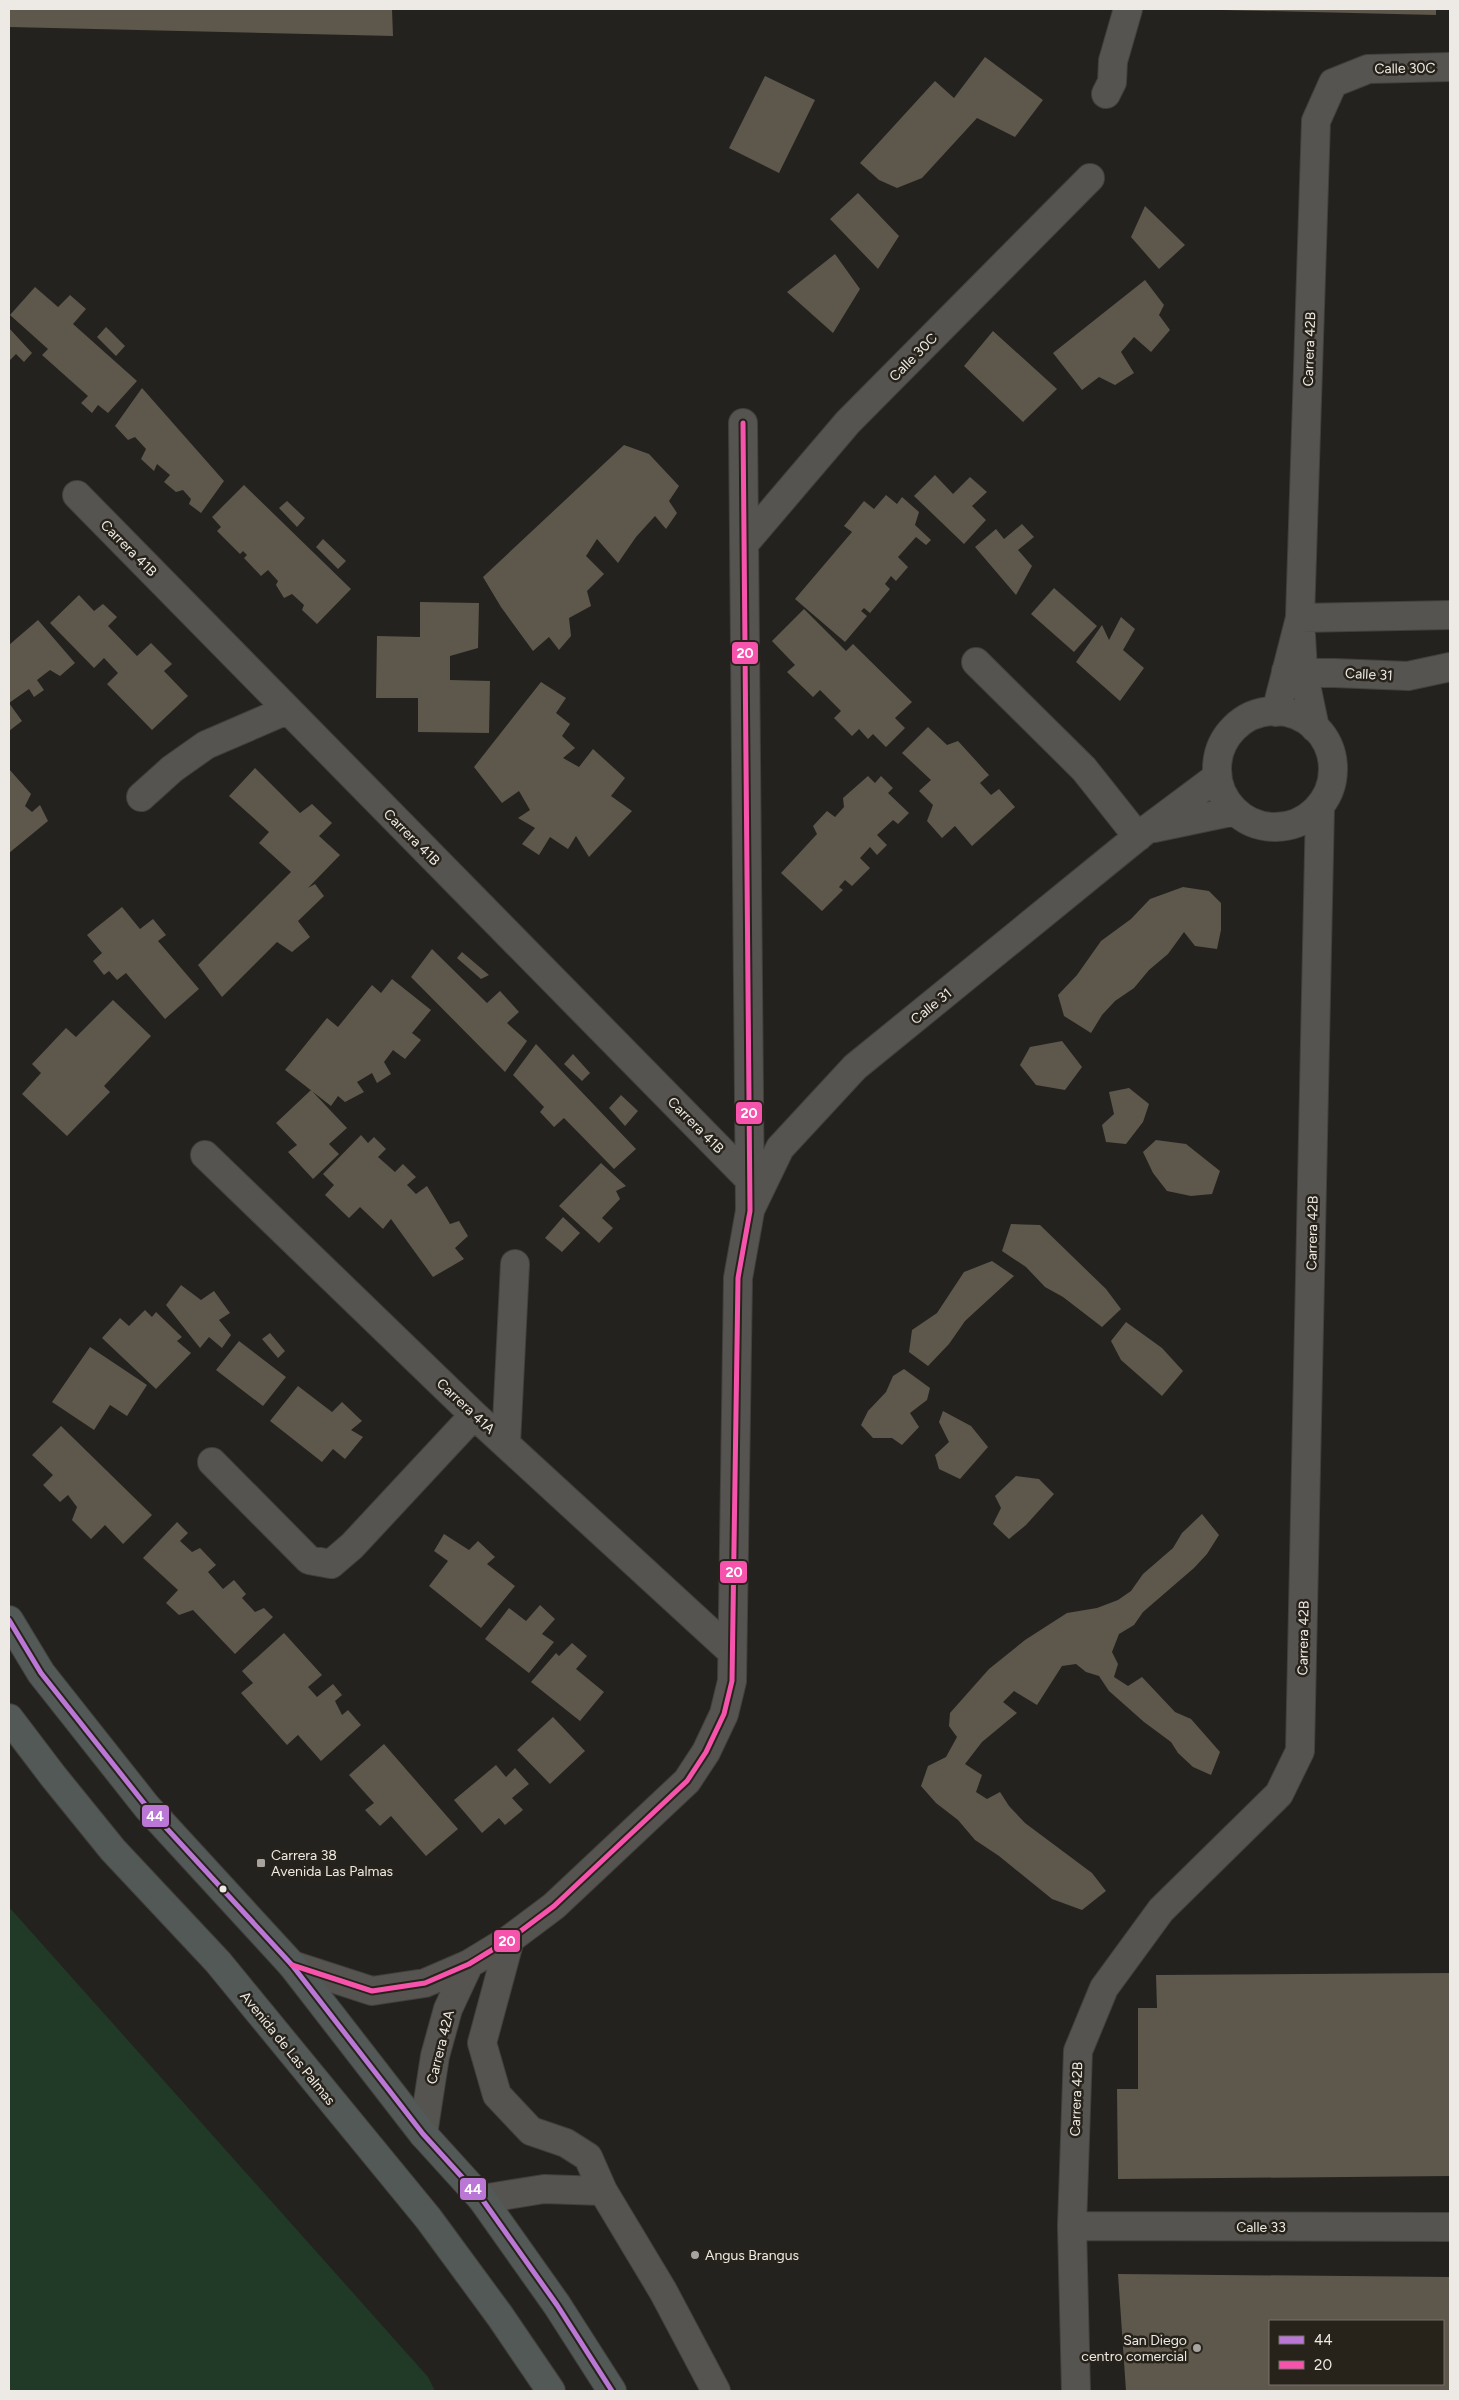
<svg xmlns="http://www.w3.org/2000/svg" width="1459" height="2400" font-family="Figtree,sans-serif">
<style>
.green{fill:#213927}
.building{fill:#5e574b;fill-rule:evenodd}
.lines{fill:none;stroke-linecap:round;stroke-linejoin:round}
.minor-casing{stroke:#42403c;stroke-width:30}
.major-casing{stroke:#42403c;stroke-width:30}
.minor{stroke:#565450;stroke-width:28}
.major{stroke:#525957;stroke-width:28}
.bus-1-casing{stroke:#27231b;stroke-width:9}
.bus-2-casing{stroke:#27231b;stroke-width:9}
.bus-1{stroke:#ba77d6;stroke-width:5}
.bus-2{stroke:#f653ac;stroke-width:5}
.poi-dot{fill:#a7a49f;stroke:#27231b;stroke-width:2}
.bus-dot{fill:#edeae5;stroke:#27231b;stroke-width:2}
.labels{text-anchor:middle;stroke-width:5;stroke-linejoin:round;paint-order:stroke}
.street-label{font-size:14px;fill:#edeae5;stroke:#27231b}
.poi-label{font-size:14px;fill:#edeae5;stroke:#27231b;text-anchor:start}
.line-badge{stroke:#27231b;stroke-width:2}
.badge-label{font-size:14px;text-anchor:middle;font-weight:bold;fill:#fff}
</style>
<rect width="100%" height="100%" fill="#24221e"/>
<path class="green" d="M9,1907l419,470 7,14h-426z"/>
<path class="building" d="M9,9h383l1,27 -384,-9z
M1222,9h214v6l-214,-5z
M985,57l58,43 -28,37 -38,-19 -55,60 -25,10 -18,-8 -19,-17 75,-82 19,17z
M765,76l50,24 -36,73 -50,-25z
M858,193l41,43 -21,33 -48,-50z
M1145,206l40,39 -26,24 -28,-32z
M835,254l25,35 -27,44 -46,-41z
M1145,280l19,25 -5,10 11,15 -19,22 -17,-15 -13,15 13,21 -19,12 -16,-8 -17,13 -29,-37z
M35,287l23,20 12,-12 16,14 -13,15 64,57 -29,32 -10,-8 -6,8 -11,-10 7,-7 -46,-41 6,-6 -38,-34z
M106,327l19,19 -9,10 -19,-19z
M9,328l23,25 -8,9 -8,-8 -7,7z
M993,331l64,58 -34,33 -59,-56z
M142,388l82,93 -23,32 -12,-9 2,-5 -8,-9 -7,2 -12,-10 6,-7 -13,-11 -3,7 -13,-12 5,-10 -11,-12 -7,3 -13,-14z
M624,445l25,9 30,32 -10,15 8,12 -11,16 -11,-13 -19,21 -18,26 -21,-24 -11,17 18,18 -17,17 4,15 -22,12 2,18 -12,14 -10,-13 -16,14 -32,-44 -18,-30z
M935,475l18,19 17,-17 17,15 -15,14 14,14 -22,24 -50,-48z
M244,485l107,104 -34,35 -15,-14 2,-5 -12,-11 -8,4 -8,-13 2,-4 -10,-11 -7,6 -17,-18 3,-3 -4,-4 -3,3 -23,-23 4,-4 -9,-10z
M886,495l11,9 5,-7 17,15 -4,13 16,15 -5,5 -10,-8 -18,20 10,10 -12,14 -5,-5 -6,8 5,5 -20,24 -6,-5 -3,3 6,5 -22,26 -50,-43 57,-67 -8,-6 20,-25 10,8z
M287,501l18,17 -8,9 -18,-19z
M1022,524l12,13 -16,13 14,16 -16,29 -41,-48 21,-18 8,10z
M323,539l23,22 -8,8 -22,-22z
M1054,588l43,38 -23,26 -43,-38z
M79,595l15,16 9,-7 14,13 -9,9 29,30 14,-13 21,21 -8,7 24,25 -36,34 -45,-46 11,-11 -14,-15 -10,10 -44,-45z
M420,602l59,1 -1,45 -28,8v24l40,1 -1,52 -71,-1v-34h-42l1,-62 43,1z
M804,609l42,42 7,-7 59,58 -17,16 10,10 -19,19 -13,-13 -5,5 -9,-10 -7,7 -18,-18 7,-7 -21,-21 -7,7 -26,-25 8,-7 -23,-24z
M1121,617l14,12 -12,21 21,18 -24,33 -44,-39 26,-37 7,15z
M38,620l37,43 -15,13 -10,-6 -13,10 7,10 -10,7 -5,-8 -20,14 13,18 -13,10v-86z
M541,682l25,16 -10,15 14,11 -8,12 13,12 -12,10 16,9 14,-18 32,29 -14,18 21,15 -43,46 -13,-21 -8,13 -18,-12 -11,18 -17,-11 13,-16 -17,-10 12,-8 -11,-19 -17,12 -28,-36z
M928,727l19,18 11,-4 31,34 -9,8 11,12 8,-6 16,18 -43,39 -17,-20 -13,12 -15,-17 6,-16 -14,-14 12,-11 -29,-27z
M255,768l45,45 12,-9 20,19 -13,13 21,19 -32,33 7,-4 9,12 -26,25 12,16 -18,15 -15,-10 -55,55 -24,-32 93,-93 -32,-29 10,-11 -40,-36z
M9,769l22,25 -6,12 7,6 8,-7 8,16 -39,32z
M868,776l7,7 6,-7 12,12 -5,5 21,20 -11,11 -5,-4 -16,15 10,10 -10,10 -7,-8 -10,11 10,10 -18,18 -7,-6 -6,7 4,3 -21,21 -41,-38 36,-39 -4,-8 14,-15 8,6 9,-10 -1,-9z
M1183,887l26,4 12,12v27l-4,19 -22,-3 -11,-14 -16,22 -19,16 -15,18 -19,13 -13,14 -11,18 -27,-17 -6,-21 19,-20 24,-34 30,-22 19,-20z
M122,907l18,22 13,-10 13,16 -8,6 41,48 -34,30 -39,-46 -9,7 -8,-9 -5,4 -11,-14 9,-8 -15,-18z
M432,949l55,54 13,-12 19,21 -12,11 20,18 -22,31 -94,-95z
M462,952l27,23 -8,4 -24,-21z
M392,979l39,31 -19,23 9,7 -16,19 -12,-9 -9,12 7,12 -14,9 -5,-10 -15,9 7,10 -19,10 -7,-6 -7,10 -46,-36 42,-52 11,9 34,-42 9,8z
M113,1000l38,36 -47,50 6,6 -43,44 -45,-42 19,-21 -9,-9 34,-36 10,9z
M1062,1041l20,26 -17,23 -29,-5 -16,-20 10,-18z
M536,1044l100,105 -22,20 -50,-51 -10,9 -14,-15 4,-5 -31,-32z
M573,1054l17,19 -8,8 -18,-17z
M1129,1088l20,16 -6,18 -17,22 -20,-2 -4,-17 12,-11 -5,-22z
M311,1090l36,38 -18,16 10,10 -26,25 -25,-27 9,-7 -21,-22z
M621,1095l17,16 -13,15 -16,-18z
M361,1135l7,8 6,-6 12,12 -8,8 17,15 8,-8 13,13 -9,8 9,9 11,-8 23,38 9,-3 9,15 -13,12 9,11 -31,18 -42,-58 -8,10 -23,-22 -11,11 -24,-23 9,-10 -11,-11z
M1156,1140l30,4 34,27 -8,23 -21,2 -24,-5 -14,-18 -10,-21z
M601,1163l25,23 -10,5 4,8 -18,19 11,10 -14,15 -40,-37z
M563,1217l17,16 -18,19 -17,-14z
M1011,1224l29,1 66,64 15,20 -19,18 -39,-30 -18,-10 -19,-20 -24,-16z
M992,1261l22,15 -49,45 -16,23 -21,22 -19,-14 3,-22 25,-17 27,-41z
M181,1285l20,15 13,-9 16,22 -11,7 12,15 -9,13 -13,-11 -9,11 -34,-43z
M145,1310l7,7 4,-5 26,25 -5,4 14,12 -35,36 -54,-51 18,-20 9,8z
M1126,1322l36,26 21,23 -21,25 -41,-36 -10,-19z
M270,1333l15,18 -7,7 -16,-19z
M239,1341l47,36 -23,29 -47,-36z
M90,1347l57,38 -20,31 -17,-11 -16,25 -42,-28z
M904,1369l26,19 -3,12 -17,13 9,14 -17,18 -10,-7h-19l-12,-13 7,-14 18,-19 7,-16z
M298,1386l34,26 10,-10 20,19 -11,9 12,7 -18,22 -12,-10 -11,13 -52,-41z
M943,1411l28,15 17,21 -28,32 -21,-10 -4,-14 14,-13 -10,-20z
M61,1426l91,89 -29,29 -18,-19 -14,14 -19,-19 5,-13 -9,-12 -8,7 -17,-17 10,-10 -21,-20z
M1016,1476l23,3 15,15 -28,31 -17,14 -16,-15 8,-16 -6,-12z
M1202,1514l17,21 -12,19 -13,14 -51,44 -9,13 -15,9 -7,18 6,12 -4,13 14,9 14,-9 33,35 16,7 29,33 -9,23 -18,-8 -15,-14 -7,-11 -27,-20 -35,-31 -10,-15 -13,-4 -10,-8 -14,2 -25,39 -23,-14 -11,11 14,11 -35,29 -17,22 17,11 -6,17 11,7 13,-7 9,14 16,17 67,50 14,18 -24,19 -30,-11 -53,-43 -24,-16 -17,-20 -22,-17 -15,-17 7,-20 18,-9 11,-20 -8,-11 1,-13 39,-44 36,-29 42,-27 30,-5 21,-8 13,-9 12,-17 30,-26 9,-15z
M177,1522l11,11 -8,8 12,11 8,-4 16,17 -8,7 15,17 11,-9 12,14 -4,4 13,14 9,-4 9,9 -38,37 -42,-44 -14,5 -13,-12 12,-13 -35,-32z
M444,1534l25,16 9,-9 17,16 -8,7 28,22 -34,42 -52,-42 19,-25 -14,-10z
M540,1605l15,14 -13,15 12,8 -25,31 -44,-34 24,-31 17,13z
M284,1633l38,42 -14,12 9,10 16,-13 9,11 -7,6 7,14 6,-5 13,15 -40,36 -23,-26 -11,10 -46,-52 12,-10 -11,-12z
M572,1643l15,13 -11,13 28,23 -24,29 -49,-39 25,-29 3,3z
M553,1717l32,34 -35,33 -33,-34z
M384,1744l74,85 -32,27 -35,-40 -11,10 -15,-16 9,-7 -25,-28z
M496,1765l10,12 9,-9 14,16 -17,14 11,12 -18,15 -6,-7 -17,15 -28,-33z
M1450,1973v203l-332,3 -1,-90h21v-81h19l-1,-33z
M1118,2274l332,3v114h-324zM1270,2321h173v63h-173z"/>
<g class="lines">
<g class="minor-casing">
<path id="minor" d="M1106,94l6,-12 1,-21 15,-52
M77,495l671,683
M744,544l104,-122 242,-244
M976,662l108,107 54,68
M1286,671l122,5 42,-9
M1217 769a58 58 0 1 1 116 0a58 58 0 1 1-116 0Z
M1276,712l24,-94 150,-3
M1315,728l-12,-57 -3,-53 16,-497 17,-38 35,-14 82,-2
M141,797l31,-28 34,-24 81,-35
M1154,828l81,-17
M205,1155l269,260 258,237
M751,1208l29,-60 75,-81 291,-237 71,-53
M506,1443l9,-179
M212,1462l97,98 22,4 21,-18 122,-131
M510,1939l-28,104 15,52 34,36 35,12 22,14 15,34 60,100 53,100
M292,1965l80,26 53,-8 44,-19 41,-25 44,-33 133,-125 19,-29 18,-38 8,-33 6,-403 12,-67 -7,-788
M423,2134l12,-78 13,-47 21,-45
M482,2199l62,-10 59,2
M1072,2226l378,1
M1076,2391l-4,-165 6,-175 26,-63 57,-78 118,-116 21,-43 20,-945"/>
</g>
<g class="major-casing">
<path id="major" d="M9,1620l32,53 106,134 145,158 131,169 59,65 75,106 55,86
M9,1718l44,58 60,74 105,112 210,256 72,98 51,75"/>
</g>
<use href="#minor" class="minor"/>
<use href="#major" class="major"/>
<g class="bus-1-casing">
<path id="bus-1" d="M9,1620l32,53 106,134 145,158 131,169 59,65 75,106 55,86"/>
</g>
<g class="bus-2-casing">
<path id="bus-2" d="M292,1965l80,26 53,-8 44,-19 41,-25 44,-33 133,-125 19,-29 18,-38 8,-33 6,-403 12,-67 -7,-788"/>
</g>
<use href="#bus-1" class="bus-1"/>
<use href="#bus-2" class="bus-2"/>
</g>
<g class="poi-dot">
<rect x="256" y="1858" width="10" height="10" rx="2.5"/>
<circle cx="695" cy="2255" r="5"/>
<circle cx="1197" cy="2348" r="5"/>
</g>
<circle class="bus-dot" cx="223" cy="1889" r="4.5"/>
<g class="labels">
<g class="street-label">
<text transform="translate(1405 68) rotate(-1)" y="5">Calle 30C</text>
<text transform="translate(1309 349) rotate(-88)" y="5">Carrera 42B</text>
<text transform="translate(913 357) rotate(-45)" y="5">Calle 30C</text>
<text transform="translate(129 548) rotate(45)" y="5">Carrera 41B</text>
<text transform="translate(1369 674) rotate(3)" y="5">Calle 31</text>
<text transform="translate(412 837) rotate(45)" y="5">Carrera 41B</text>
<text transform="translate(931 1006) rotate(-39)" y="5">Calle 31</text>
<text transform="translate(696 1125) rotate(45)" y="5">Carrera 41B</text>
<text transform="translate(1312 1233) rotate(-89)" y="5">Carrera 42B</text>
<text transform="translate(466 1406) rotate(43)" y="5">Carrera 41A</text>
<text transform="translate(1303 1638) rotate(-89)" y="5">Carrera 42B</text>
<text transform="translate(440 2047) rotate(-76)" y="5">Carrera 42A</text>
<text transform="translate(288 2048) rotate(51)" y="5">Avenida de Las Palmas</text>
<text transform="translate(1076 2099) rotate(-88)" y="5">Carrera 42B</text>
<text x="1261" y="2232">Calle 33</text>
</g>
<g class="poi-label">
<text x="271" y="1860">Carrera 38<tspan x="271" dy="16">Avenida Las Palmas</tspan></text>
<text x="705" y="2260">Angus Brangus</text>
<text x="1187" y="2345" text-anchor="end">San Diego<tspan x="1187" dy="16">centro comercial</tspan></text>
</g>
</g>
<g class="line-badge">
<rect x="731" y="641" width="28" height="24" rx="5" fill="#f653ac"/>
<rect x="735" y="1101" width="28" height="24" rx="5" fill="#f653ac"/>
<rect x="719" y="1560" width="29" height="24" rx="5" fill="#f653ac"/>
<rect x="141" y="1804" width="29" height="24" rx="5" fill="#ba77d6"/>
<rect x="493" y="1929" width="28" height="24" rx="5" fill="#f653ac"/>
<rect x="459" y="2177" width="28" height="24" rx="5" fill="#ba77d6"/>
</g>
<g class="badge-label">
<text x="745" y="658">20</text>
<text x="749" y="1118">20</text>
<text x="734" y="1577">20</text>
<text x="155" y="1821">44</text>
<text x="507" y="1946">20</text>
<text x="473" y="2194">44</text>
</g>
<rect width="1459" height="2400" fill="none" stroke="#edeae5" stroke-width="20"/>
<rect x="1269" y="2320" width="175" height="65" fill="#27231b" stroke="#76736c"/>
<rect x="1279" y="2336" width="25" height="8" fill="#ba77d6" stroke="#76736c"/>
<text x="1314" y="2345" font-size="15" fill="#edeae5">44</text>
<rect x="1279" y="2361" width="25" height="8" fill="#f653ac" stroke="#76736c"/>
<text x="1314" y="2370" font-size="15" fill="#edeae5">20</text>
</svg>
